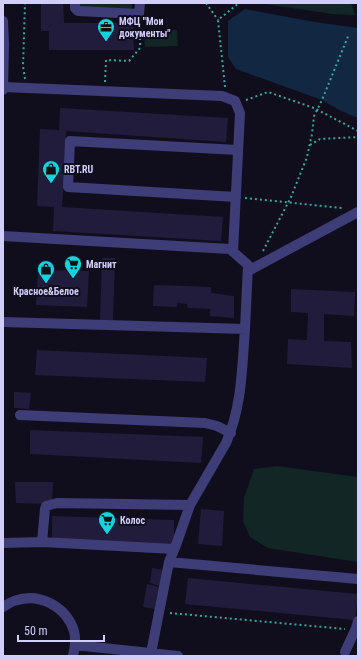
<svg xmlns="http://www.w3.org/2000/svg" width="361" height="659" font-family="'Roboto Condensed',sans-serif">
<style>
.green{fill:#112625}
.water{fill:#122741}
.building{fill:#211c3c}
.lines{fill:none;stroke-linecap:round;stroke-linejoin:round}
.path{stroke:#39a49a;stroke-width:2;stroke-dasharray:2 3;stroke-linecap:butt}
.minor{stroke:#3e3d77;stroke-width:10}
.labels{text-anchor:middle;stroke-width:4;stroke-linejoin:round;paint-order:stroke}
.poi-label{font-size:10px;font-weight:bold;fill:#d2cefa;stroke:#100e1d;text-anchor:start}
</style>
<rect width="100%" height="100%" fill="#100e1d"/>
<path class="green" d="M80,3h52v7l-52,-3z
M258,3h93l4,12 -23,-1z
M144,30h33l1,16 -33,1z
M277,466l81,11v85l-90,-14 -18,-11 -7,-16 1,-23 10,-29z"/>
<path class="water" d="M245,9l70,13 43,6v90l-19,-8 -17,-10 -86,-31 -8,-12v-36z"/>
<path class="building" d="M41,3h22l1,20h69l1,27h-85v-19h-8z
M60,108l168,10 -2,24 -160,-11 -1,31 -3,45 161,10 -2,24 -168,-10 1,-24 -17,-1 3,-77 19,1z
M102,258h13l-2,62h-13z
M38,270l51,1 -2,36 -51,-2z
M154,285l57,2v6l23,3v22l-24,-2v-7l-22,-1 -1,-4 -10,-1v4l-24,-1z
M291,289l64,3 -1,24 -30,-2v27l27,1 1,26 -65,-4 1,-25 19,1 1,-27 -17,-1z
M37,350l170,8 -2,24 -170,-7z
M14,392l17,1 -2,16 -15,-1z
M30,430l173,7 -2,26 -171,-9z
M15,482h38l-1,22 -36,-1z
M201,509l23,2 -2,35 -24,-2z
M52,516l122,4v24l-122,-3z
M152,568l11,2 -3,16 -10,-3z
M188,578l170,16 -3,26 -170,-16z
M147,584l12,3 -4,22 -12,-2z"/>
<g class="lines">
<path class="path" d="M206,3l12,17
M25,79l-2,-13 2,-63
M105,82l1,-22 23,1 11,-13v-23
M225,87l-7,-67 21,-17
M246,100l22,-8 46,16 44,23
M310,145l10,-6 38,-2
M245,198l97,10
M263,251l28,-54 16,-40 5,-23 2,-18 8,-16 27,-66
M170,613l175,16"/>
<path class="minor" d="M75,3v5l3,3 61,3 1,-11
M3,21l1,23 -1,46
M3,87l219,9 13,5 5,12 -7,139
M236,197l-168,-10 2,-46 168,9
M3,236l227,13 18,16 -3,64
M248,271l110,-59
M3,322l242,7c-3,39 -3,78 -19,114l-36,62 -14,40 -7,17 -18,91
M20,415l185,8 12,3 14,7
M42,542l132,7
M3,543l39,-1 3,-33 1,-3 11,-3 133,2
M169,562l189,17
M3,607c4,-2 7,-5 11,-6 25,-9 52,5 60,30 2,8 1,17 -1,25
M75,645l103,11
M345,652l11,-24 2,-7"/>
</g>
<defs>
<g id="office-pin" transform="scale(0.9)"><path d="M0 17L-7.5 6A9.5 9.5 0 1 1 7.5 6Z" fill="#16d1de" stroke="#100e1d"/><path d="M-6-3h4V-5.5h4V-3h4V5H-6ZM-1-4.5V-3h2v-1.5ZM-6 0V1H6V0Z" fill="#111"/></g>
<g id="shop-pin" transform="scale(0.9)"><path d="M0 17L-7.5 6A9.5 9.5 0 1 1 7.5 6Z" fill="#16d1de" stroke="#100e1d"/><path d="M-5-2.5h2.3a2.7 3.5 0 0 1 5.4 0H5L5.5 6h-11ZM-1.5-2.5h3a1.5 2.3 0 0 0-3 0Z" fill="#111"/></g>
<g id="supermarket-pin" transform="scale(0.9)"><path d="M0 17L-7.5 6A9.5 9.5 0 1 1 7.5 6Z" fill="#16d1de" stroke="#100e1d"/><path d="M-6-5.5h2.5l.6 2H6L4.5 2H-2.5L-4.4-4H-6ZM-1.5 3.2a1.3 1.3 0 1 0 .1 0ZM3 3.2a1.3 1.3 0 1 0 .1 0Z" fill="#111"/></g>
</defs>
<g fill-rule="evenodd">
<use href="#office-pin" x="106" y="27"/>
<use href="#shop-pin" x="51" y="169"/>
<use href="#supermarket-pin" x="73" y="264"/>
<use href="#shop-pin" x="46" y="269"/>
<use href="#supermarket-pin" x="107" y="520"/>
</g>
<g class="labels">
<g class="poi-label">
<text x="119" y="25">МФЦ "Мои<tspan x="119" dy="12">документы"</tspan></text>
<text x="64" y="173">RBT.RU</text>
<text x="86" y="268">Магнит</text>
<text x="46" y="295" text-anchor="middle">Красное&amp;Белое</text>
<text x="120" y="524">Колос</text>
</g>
</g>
<rect width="361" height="659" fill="none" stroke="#d2cefa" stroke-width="8"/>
<path d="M18 635v6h86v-6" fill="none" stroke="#d2cefa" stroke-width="2"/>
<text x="24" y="635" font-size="12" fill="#d2cefa" stroke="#100e1d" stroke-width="3" paint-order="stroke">50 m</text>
</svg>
